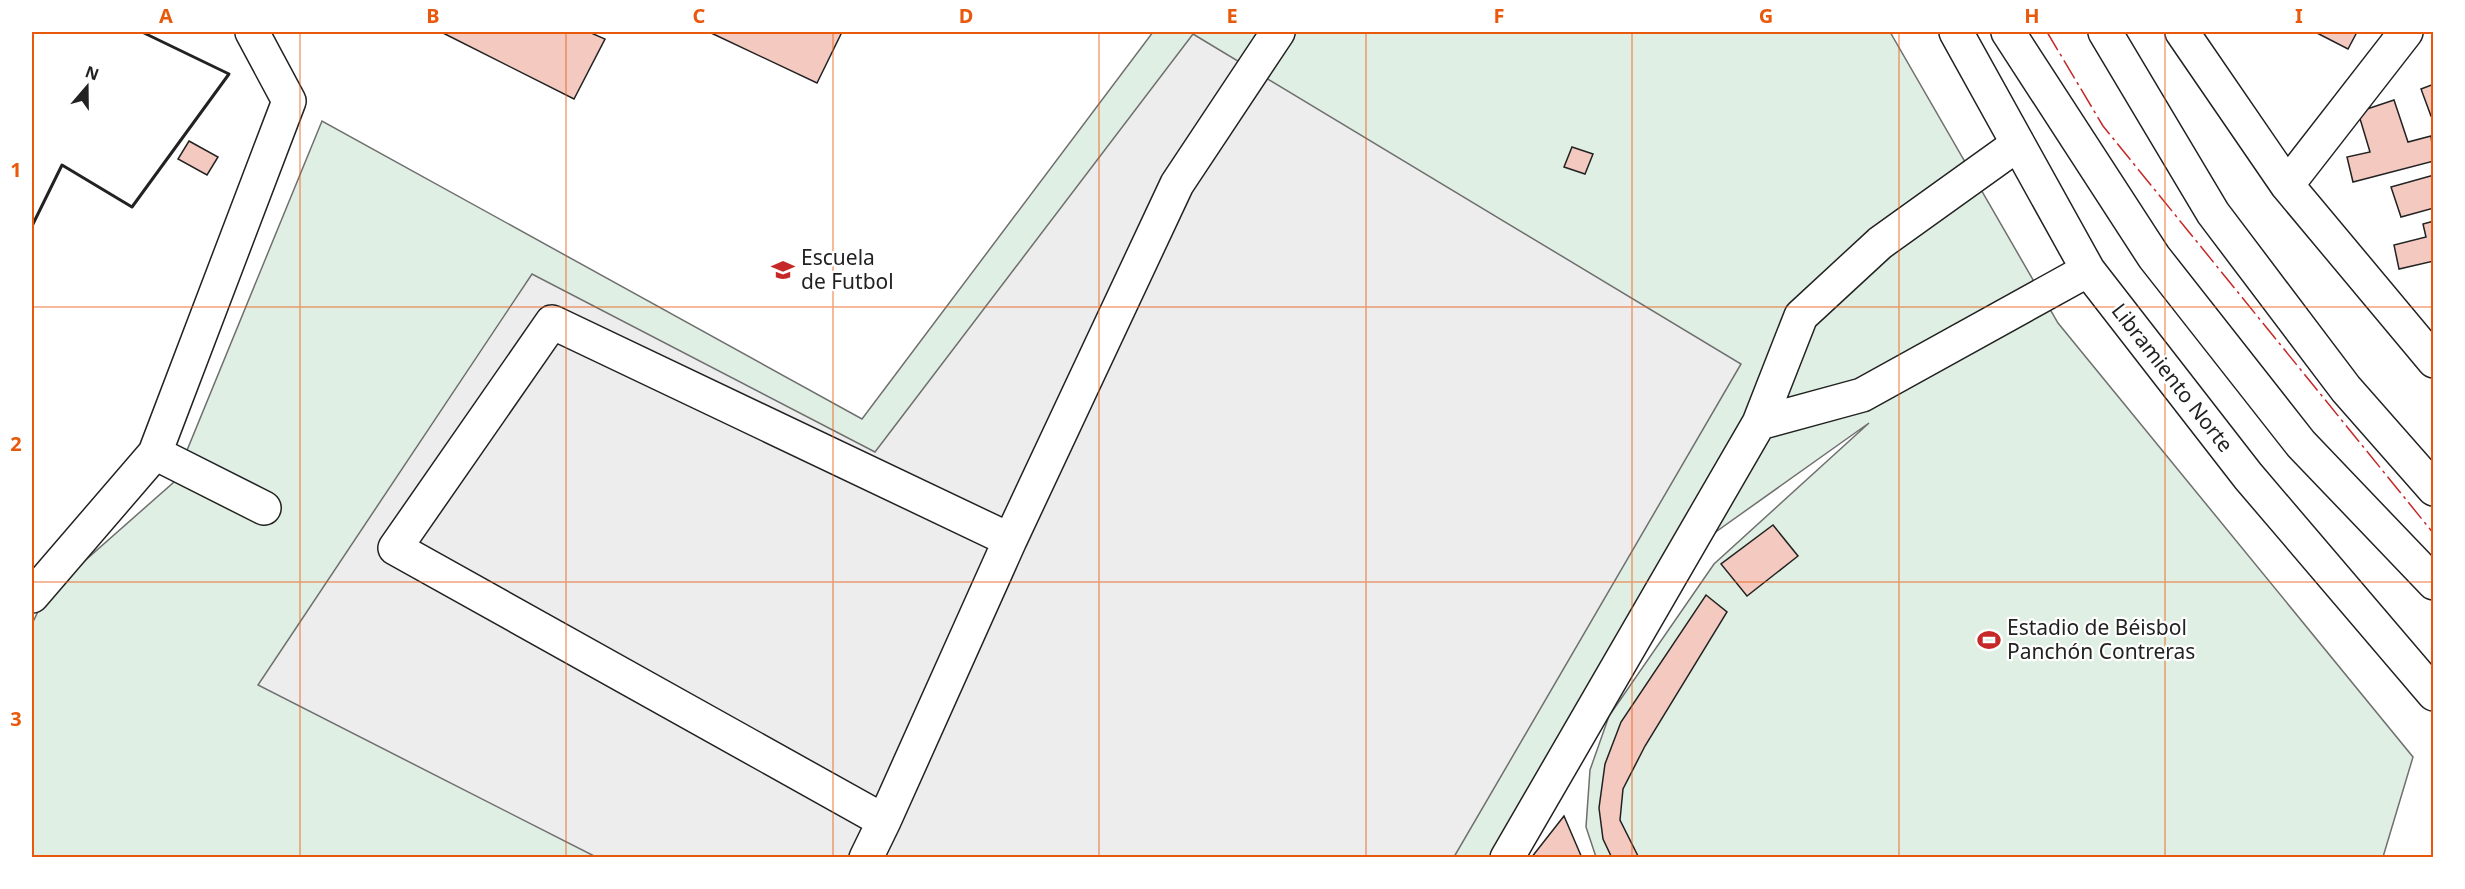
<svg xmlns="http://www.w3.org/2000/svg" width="2465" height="889" font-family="'Noto Sans',sans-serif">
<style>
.green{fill:#e0efe3;stroke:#6f6f6f;stroke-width:1.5}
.parking{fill:#ededed;stroke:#6f6f6f;stroke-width:1.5}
.building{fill:#f3c9c0;stroke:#222;stroke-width:1.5}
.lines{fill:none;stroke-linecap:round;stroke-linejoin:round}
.minor-casing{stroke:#222;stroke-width:36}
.highway-casing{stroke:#222;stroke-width:36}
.minor{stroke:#fff;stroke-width:33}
.highway{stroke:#fff;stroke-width:33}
.wall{stroke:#222;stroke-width:3}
.power{stroke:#c62828;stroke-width:1.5;stroke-dasharray:21 4.5 3 4.5;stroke-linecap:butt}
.grid{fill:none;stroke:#e8590c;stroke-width:1.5;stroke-opacity:0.55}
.labels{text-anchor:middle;stroke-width:4.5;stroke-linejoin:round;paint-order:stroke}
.poi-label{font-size:21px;fill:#222;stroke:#fff;text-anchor:start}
.street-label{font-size:21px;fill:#222;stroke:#fff}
.neatline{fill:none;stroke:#e8590c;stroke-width:2}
.grid-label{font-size:20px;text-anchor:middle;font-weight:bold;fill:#e8590c}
</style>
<rect width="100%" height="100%" fill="#fff"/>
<path class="green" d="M1153,32h737l168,291 355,434 -30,100h-787l-10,-30 4,-57 19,-54 105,-152 155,-141 -166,118 -195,316h-1476v-233l14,-29 128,-113 148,-361 540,298z"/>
<path class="parking" d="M1193,34l548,330 -287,493h-858l-338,-172 274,-411 343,178z"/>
<path class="building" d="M441,32h148l16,7 -31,60z
M709,32h133l-25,51z
M2315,32h42l-9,17z
M2434,84v31l-3,1 -10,-27z
M2394,100l14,42 23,-6 3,25 -81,21 -6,-25 23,-5 -12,-40z
M189,141l29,16 -11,18 -29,-16z
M1572,147l21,7 -8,20 -21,-7z
M2434,175v33l-33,9 -10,-30z
M2434,221v40l-35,8 -5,-24 32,-8 -3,-13z
M1773,525l25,31 -51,40 -26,-32z
M1706,595l21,17 -82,134 -22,43 -3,31 19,38h-27l-9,-19 -4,-31 6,-44 16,-42z
M1564,816l18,42h-51z"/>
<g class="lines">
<g class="minor-casing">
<path id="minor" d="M1956,32l132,238 160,206 186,218
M2182,32l105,153 147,176
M2287,185l119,-153
M1759,423l103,-28 226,-125
M155,453l109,55
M32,596l123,-143 134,-352 -37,-69
M884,821l126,-281
M866,858l18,-37 -489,-273 157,-226 458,218 167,-356 101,-152
M1507,858l252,-435 42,-107 79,-73 138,-99"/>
</g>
<g class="highway-casing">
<path id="highway" d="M2008,32l146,225 147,187 133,139
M2105,32l108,181 133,176 88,100"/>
</g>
<use href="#minor" class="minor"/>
<use href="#highway" class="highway"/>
<path class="wall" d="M32,226l30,-61 70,42 97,-133 -87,-42"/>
<path class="power" d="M2047,32l56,94 331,408"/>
</g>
<path class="grid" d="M300,32v826M566,32v826M833,32v826M1099,32v826M1366,32v826M1632,32v826M1899,32v826M2165,32v826M32,307h2402M32,582h2402"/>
<defs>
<g id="school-bare" transform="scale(1.8)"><path d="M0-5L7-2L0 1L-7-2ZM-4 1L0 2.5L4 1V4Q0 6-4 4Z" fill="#c62828" stroke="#fff" stroke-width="2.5" paint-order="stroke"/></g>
<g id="stadium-bare" transform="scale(1.8)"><path d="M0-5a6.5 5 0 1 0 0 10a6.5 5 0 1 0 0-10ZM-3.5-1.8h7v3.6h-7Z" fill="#c62828" stroke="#fff" stroke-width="2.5" paint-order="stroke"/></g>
</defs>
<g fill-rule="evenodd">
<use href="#school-bare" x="783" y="270"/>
<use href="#stadium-bare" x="1989" y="640"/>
</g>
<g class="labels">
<g class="poi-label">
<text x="801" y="265">Escuela<tspan x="801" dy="24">de Futbol</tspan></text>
<text x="2007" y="635">Estadio de Béisbol<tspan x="2007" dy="24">Panchón Contreras</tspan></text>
</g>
<g class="street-label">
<text transform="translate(2172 378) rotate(52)" y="7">Libramiento Norte</text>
</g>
</g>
<rect width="2465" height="889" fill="none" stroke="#ffffff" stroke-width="66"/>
<g transform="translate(87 87) rotate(20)" stroke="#ffffff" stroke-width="4.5" paint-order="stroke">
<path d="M0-4.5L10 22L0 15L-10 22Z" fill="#222222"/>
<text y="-9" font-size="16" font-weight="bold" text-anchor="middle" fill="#222222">N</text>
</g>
<rect x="33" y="33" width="2399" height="823" class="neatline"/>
<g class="grid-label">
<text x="166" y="23">A</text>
<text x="433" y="23">B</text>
<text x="699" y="23">C</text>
<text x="966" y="23">D</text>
<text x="1232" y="23">E</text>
<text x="1499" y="23">F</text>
<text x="1766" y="23">G</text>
<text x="2032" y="23">H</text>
<text x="2299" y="23">I</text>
<text x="16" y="177">1</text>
<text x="16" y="451">2</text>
<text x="16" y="726">3</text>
</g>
</svg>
